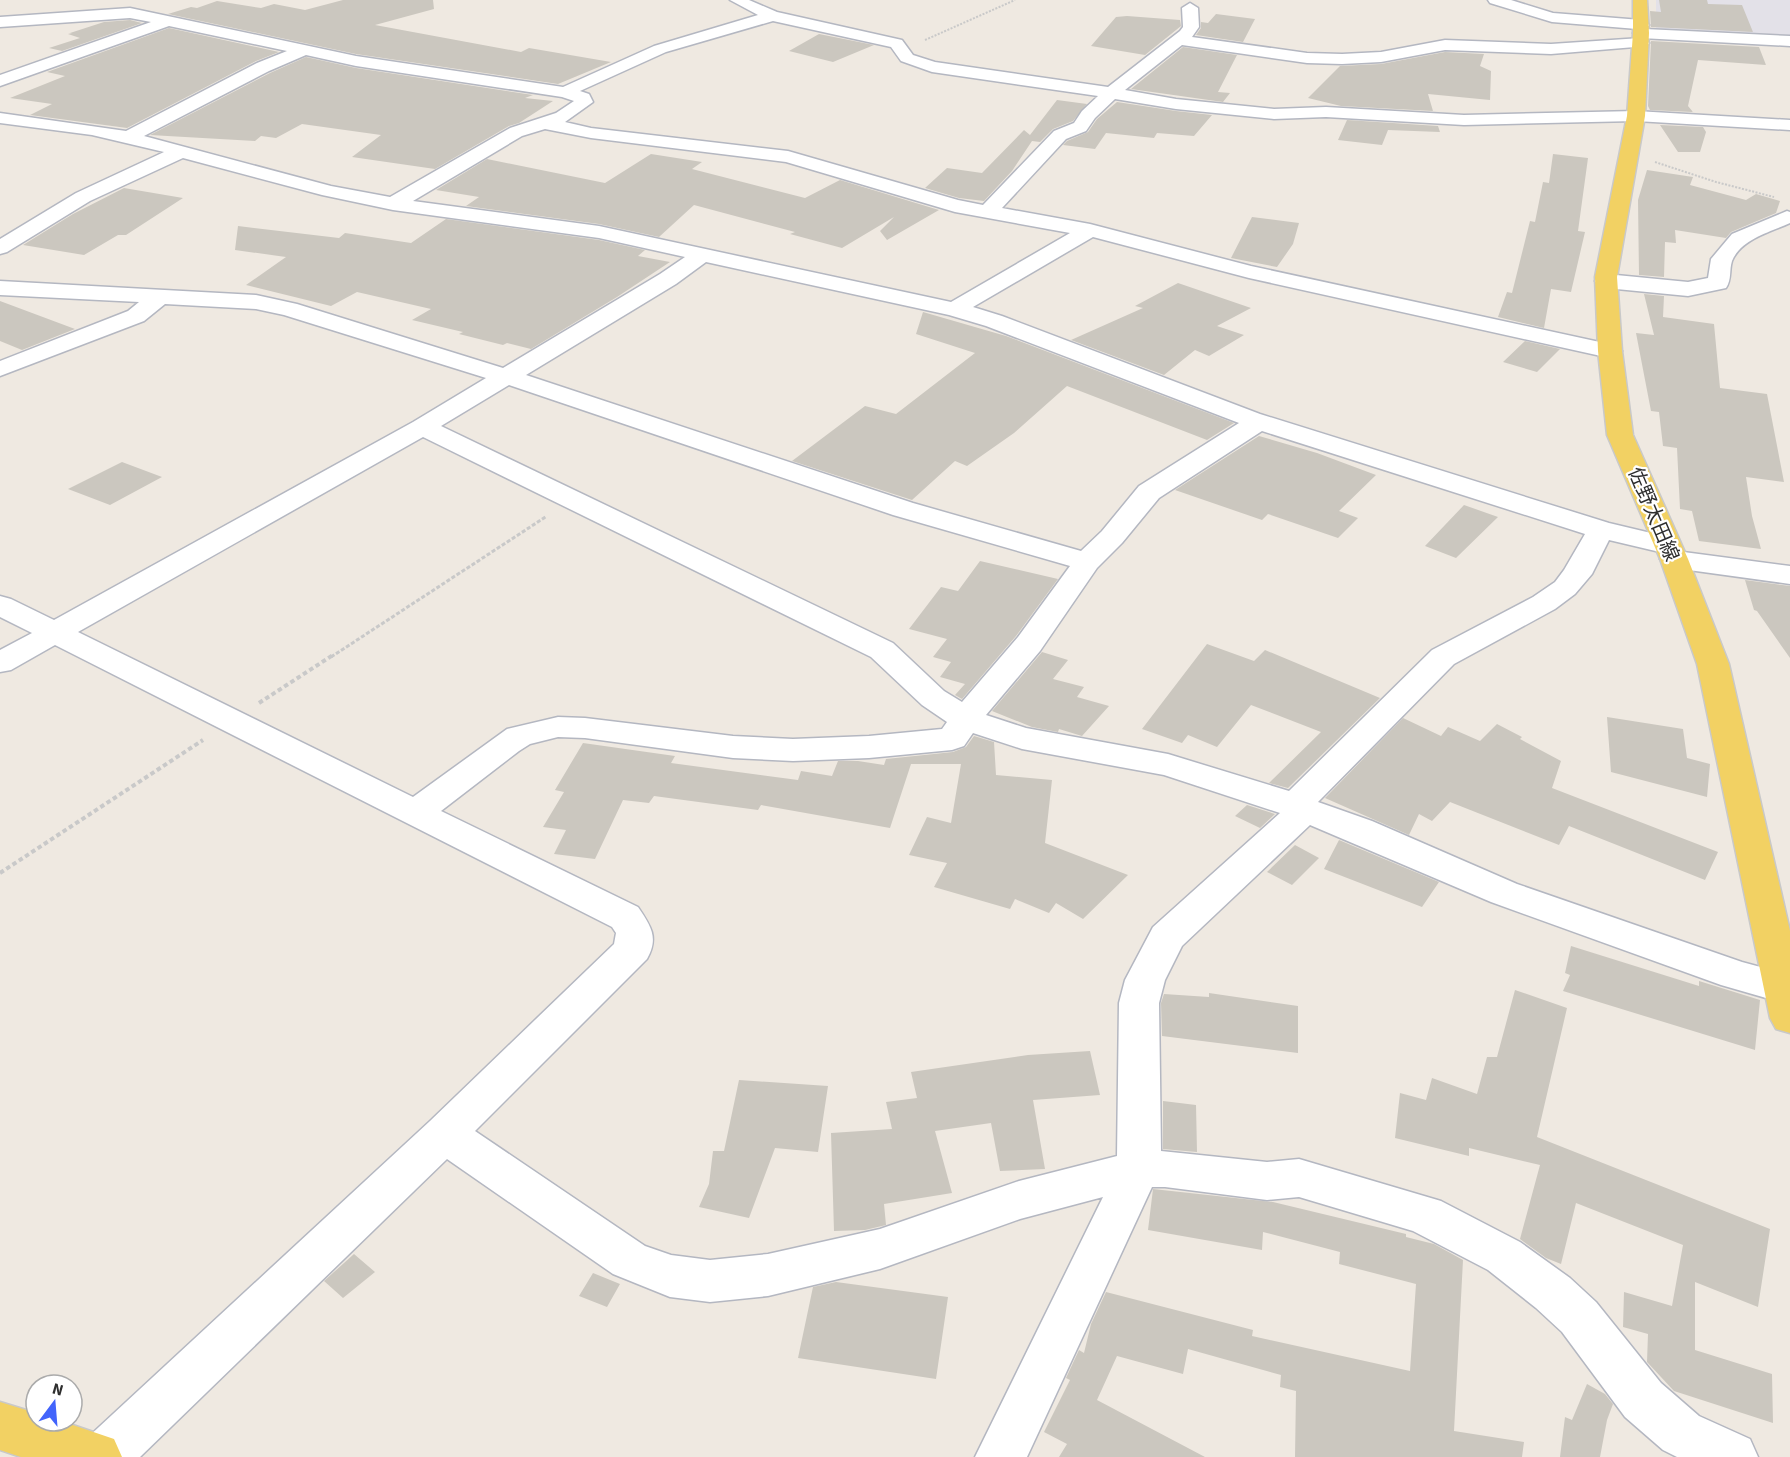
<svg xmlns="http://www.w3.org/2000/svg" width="1790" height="1457" font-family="'Source Sans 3','Noto Sans JP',sans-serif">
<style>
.industrial{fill:#e3e1e8}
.building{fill:#cbc7bf}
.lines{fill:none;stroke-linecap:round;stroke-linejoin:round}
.minor-casing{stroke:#b4b7c1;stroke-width:3}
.major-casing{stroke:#c9c9c9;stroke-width:3}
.path-far2{stroke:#c9c9c9;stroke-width:2;stroke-dasharray:2 1.5;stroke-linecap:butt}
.path-far1{stroke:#c9c9c9;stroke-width:3;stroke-dasharray:4 2;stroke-linecap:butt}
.path{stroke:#c9c9c9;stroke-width:4;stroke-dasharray:4.5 3;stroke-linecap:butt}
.minor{fill:#fff;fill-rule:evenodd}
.major{fill:#f2d163;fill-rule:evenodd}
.labels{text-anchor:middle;stroke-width:4.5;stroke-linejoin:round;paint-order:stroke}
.street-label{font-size:20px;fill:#2e2e2e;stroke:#fff}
</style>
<rect width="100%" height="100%" fill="#efe9e1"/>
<path class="industrial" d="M1656,0h134v39l-134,-7z"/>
<path class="building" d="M343,0h90l1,9 -59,16 146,27 8,-4 82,14 -53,22 -202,-30 -188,-40 23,-7 6,1 20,-7 44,7 13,-4 31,6z
M1659,0h48l1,4 34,1 11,27 -102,-5 -1,-16 11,1z
M1216,14l39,5 -12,23 -47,-7 5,-7v-6l7,1z
M1127,16l53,4 1,6 -36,29 -54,-9 25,-29z
M130,20l12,3 -80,28 -13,-3 31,-10 -12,-4 4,-1h-2l34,-11z
M169,28l110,24 -23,9 -129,67 -97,-13 22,-11 -42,-6 55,-22 -18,-4z
M819,34l55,11 -41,17 -44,-11z
M1651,41l108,6 7,18 -68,-5 -10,46 5,6 -43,-2 -2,-4z
M1183,47l54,8 -19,37 12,1 -7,9 -92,-13z
M1445,52l39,2 -4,12 11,5 -1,29 -62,-6 5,17 -92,-5 -33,-8 32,-32 41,-2z
M306,57l50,11 177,27 -8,3 28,3 -34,22 -10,3 -74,43 -83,-12 29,-22 -79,-11 -26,14 -15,-2 -6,5 -105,-6 120,-62z
M1057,100l30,4 -14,17 -20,8 -13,13 -8,-1 -20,30 -28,30 -25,-3 -34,-10 22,-20 35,5 42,-43 6,5z
M1117,102l59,9 36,4 -18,21 -37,-3 -3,5 -48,-5 -11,16 -32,-4 4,-4 21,-9 9,-13z
M1347,120l91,6 2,6 -52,-2 -6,15 -44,-5z
M1660,125l43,2 3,5 -6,20h-22z
M651,154l51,8 -10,7 113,29 35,-18 99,30 -52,30 -7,-9 14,-14 -52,31 -52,-14 5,-2 -101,-27 -35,32 -60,-13 -133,-18 13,-9 -43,-7 51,-31 118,24z
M1553,154l35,4 -10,73 7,1 -14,60 -20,-3 -7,39 -46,-11 9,-25 5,1 18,-72 5,1 8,-40 6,1z
M1647,170l46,7 -3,8 56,15 10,-6 24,7 -4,12 -45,19 -5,6 -51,-8 1,13 -11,-1 -1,35 -25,-2 -1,-75z
M124,188l59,10 -57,37h-8l-34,20 -61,-10 50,-31z
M1252,217l47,6 -6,21 -16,23 -46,-9z
M446,219l153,21 46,10 -7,6 32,6 -53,35 -86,52 -24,-6 -4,2 -44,-11 4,-2 -51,-12 19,-11 -74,-17 -26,14 -85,-21 40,-28 -51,-7 3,-24 101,12 6,-5 66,10z
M1178,283l73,25 -34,18 27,9 -35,21 -14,-6 -31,25 -93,-35 72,-32 -8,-2z
M1644,294l20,2 -1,21 51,7 6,64 47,6 17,88 -38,-5 6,39 9,33 -62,-8 -7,-30 -12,-2 -3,-61 -14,-2 -4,-34 -8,-1 -15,-78 18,2z
M0,301l75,28 -53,21 -22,-9z
M923,312l83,24 228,87 -27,17 -140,-54 -53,47 -47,33 -12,-5 -43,39 -120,-39 73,-55 31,8 79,-61 -59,-19z
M1525,341l35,8 -23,23 -34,-10z
M1259,436l58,17 59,22 -37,36 19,7 -20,20 -70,-24 -6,6 -87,-30z
M122,462l40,15 -52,28 -42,-16z
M1464,505l34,12 -42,41 -31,-12z
M980,561l78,18 -42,57 -54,63 -7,-4 10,-11 -25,-7 11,-15 -18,-5 14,-18 -38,-10 32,-42 17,4z
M1745,580l45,6v72l-33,-47 -3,-1z
M1207,644l47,17 11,-11 115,48 -92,90 -19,-5 52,-51 -70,-27 -34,42 -29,-12 -6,8 -40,-14z
M1042,652l26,8 -15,19 31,8 -7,10 32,9 -27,30 -23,-7 -1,3 -26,-5 -40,-16z
M1607,717l76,12 4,29 23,6 -3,33 -96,-25z
M1403,718l38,18 7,-9 32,14 17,-17 25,13 -2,2 41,22 -9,27 166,64 -13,28 -136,-54 -10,19 -109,-43 -18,19 -13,-7 -10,21 -84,-37z
M974,736l20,6 2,33 56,5 -7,63 83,32 -45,44 -27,-16 -7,10 -34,-14 -5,10 -76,-22 13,-24 -38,-8 18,-38 24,6 10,-59h-50l-21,64 -129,-23 -3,5 -104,-14 -5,7 -26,-3 -28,59 -41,-5 12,-24 -23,-3 21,-35 -9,-2 28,-47 92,13 -4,7 127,17 3,-9 31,5 6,-15h20l26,4 2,-6 67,-7 13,-5z
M1247,805l28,9 -15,14 -25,-12z
M1339,840l100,42 -17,25 -98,-38z
M1295,845l24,13 -27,27 -25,-13z
M1571,946l128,40v-5l61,19 -5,50 -192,-59 7,-16 -5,-2z
M1515,990l52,18 -30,129 233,92 -12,78 -63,-25v68l77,24 1,49 -99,-32 -27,-29 1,-28 -25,-7 1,-35 48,14 11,-61 -107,-42 -15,61 -15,-6 -26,-19 20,-74 -71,-17v8l-74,-18 5,-45 26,7 6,-22 45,16 10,-37h10z
M1209,993l89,13v47l-136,-17 -1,-33 3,-9 45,3z
M1090,1051l10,44 -67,5 12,69 -45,2 -9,-48 -56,8 17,62 -68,11 2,21 -21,5 -31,1 -3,-98 61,-4 -6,-27 31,-4 -6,-26 117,-17z
M739,1080l89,6 -10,66 -43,-4 -26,70 -50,-11 10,-23 4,-33h11z
M1163,1101l33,4 1,47 -34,-3z
M1153,1189l120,13 133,32v3l28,7 29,16 -9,171 70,11 -2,15h-227l1,-66 -16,-4 1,-12 -93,-26 -5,25 -66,-18 -20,44 108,57h-146l8,-13 -23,-12 26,-52 -4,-2 13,-28 5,3 7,-29 15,-32 147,38 -1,6 158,35 6,-87 -77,-20 1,-12 -77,-20 -1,18 -114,-20z
M354,1254l21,18 -32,26 -19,-17z
M593,1273l27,11 -13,23 -28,-11z
M836,1282l112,15 -12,82 -138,-21 15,-71z
M1587,1384l18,10 8,10 -6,16 -7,37h-40l5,-40 7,3z"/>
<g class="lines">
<g class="minor-casing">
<path id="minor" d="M730,0h19l28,12 125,28 11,15 22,7 173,25 72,-56 3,-4 -1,-19 8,-5 8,5 1,19 -7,10 115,16 35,1 39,-2 64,-12 106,4 90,-6 8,5 -2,3 -96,8 -106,-4 -64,12 -39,2 -35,-1 -125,-18 -57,45 51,9 98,10 52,-2 138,8 172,-4 154,9v10l-154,-9 -172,4 -138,-8 -52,2 -98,-10 -61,-10 -20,19 -9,13 -20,8 -64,69 88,16 161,42 367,80 4,5 -4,5 -8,2 -361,-80 -156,-41 -120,70 29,9 258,98 349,109 67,16 4,6 -4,6 114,15v18l-116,-16 -10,-3 -4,-6 4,-6 -55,-13 -17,34 -17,20 -20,15 -101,55 -136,138 54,19 145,63 225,78 48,13v30l-69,-20 -230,-83 -181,-77 -128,121 -17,34 -6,23 2,148 106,11 32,-3 142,42 79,41 50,36 26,24 65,81 38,33 51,23 8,18h-81l-14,-7 -38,-33 -63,-85 -26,-24 -48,-38 -75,-39 -114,-34 -32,3 -102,-13h-13l-125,270h-52l128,-260 -83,22 -140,50 -112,27 -58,6 -40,-5 -57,-23 -166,-115 -307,298h-62l8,-18 344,-318 184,-177 2,-11 -4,-6 -557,-282 -44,25 -11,2v-22l32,-17 -32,-16v-21l11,3 43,21 359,-198 73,-44 -202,-63 -28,-6 -91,-5 -21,17 -144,55v-15l128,-50 11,-9 -139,-7v-14l256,14 41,9 206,64 157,-94 25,-17 -86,-19 -206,-28 -71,-15 -139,-37 -93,43 -83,51 -7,2v-15l76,-46 88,-41 -72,-17 -92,-12v-10l126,18 131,-68 30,-12 -118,-25 -169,60v-11l151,-53 -21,-4 -130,9v-10l130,-9 226,48 207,31 91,-41 104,-31zM773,21l118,26 10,14 31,11 166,24 -16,15 -8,12 -20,8 -71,74 -25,-5 -170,-49 -197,-23 -26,-6 28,-20 -4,-8 -9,-3 86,-39zM306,55l50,11 206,31 12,4 -18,12 -46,15 -120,69 -59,-11 -187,-50 125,-65zM545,129l46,9 195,24 169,50 115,21 -119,69 -352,-76 -186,-25 109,-65zM706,262l243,53 37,11 253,97 -100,63 -37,45 -21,20 -168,-48 -387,-128 150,-91zM509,385l384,130 177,51 -52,71 -56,65 -18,-11 -51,-48 -452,-217zM1262,431l323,103 -21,36 -9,12 -22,15 -101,53 -143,141 -121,-37 -142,-26 -40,-13 54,-64 57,-83 25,-25 37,-45zM423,437l448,220 51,48 25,17 -5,7 -73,7 -76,3 -60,-3 -148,-18 -27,-1 -51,12 -94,68 -335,-165zM973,733l49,16 142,26 116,38 -127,114 -28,53 -6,23 -2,153 -98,25 -139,48 -112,25 -58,6 -39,-5 -26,-9 -170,-115 172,-172c12,-21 4,-33 -9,-52l-197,-96 78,-60 11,-7 28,-7 27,1 148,20 60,3 76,-3 83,-8 12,-4z
M1488,0h23l42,13 88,7 8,5 -4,4 145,7v10l-149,-8 -8,-5 4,-4 -85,-7 -62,-19z
M1787,211l3,1v11c-19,9 -49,16 -58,38 -3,9 0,18 -6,27l-38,8 -82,-8 -8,-2 -3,-5 3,-5 8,-2 82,8 20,-4 3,-19 21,-25z"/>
</g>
<g class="major-casing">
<path id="major" d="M1633,0h14l2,33 -4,83 -28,161 5,74 11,84 55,124 41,105 61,267v102l-14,-4 -6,-11 -73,-354 -37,-105 -53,-124 -9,-84 -3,-74 32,-161 6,-83z
M0,1402l36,11v8h25l53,18 8,18h-101l-21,-7z"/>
</g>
<path class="path-far2" d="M925,40l90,-40
M1655,162l61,20 58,15"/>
<path class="path-far1" d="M331,657l216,-141"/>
<path class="path" d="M259,703l74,-48
M0,873l203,-133"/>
<use href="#minor" class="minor"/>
<use href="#major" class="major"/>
</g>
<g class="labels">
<g class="street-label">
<text transform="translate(1654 514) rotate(67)" y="7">佐野太田線</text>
</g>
</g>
<g transform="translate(54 1403) rotate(16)"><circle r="28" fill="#ffffff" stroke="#ababab" stroke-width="1.5"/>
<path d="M0-4.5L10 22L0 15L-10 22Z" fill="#4264fb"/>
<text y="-9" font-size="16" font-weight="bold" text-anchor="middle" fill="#2e2e2e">N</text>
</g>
</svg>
